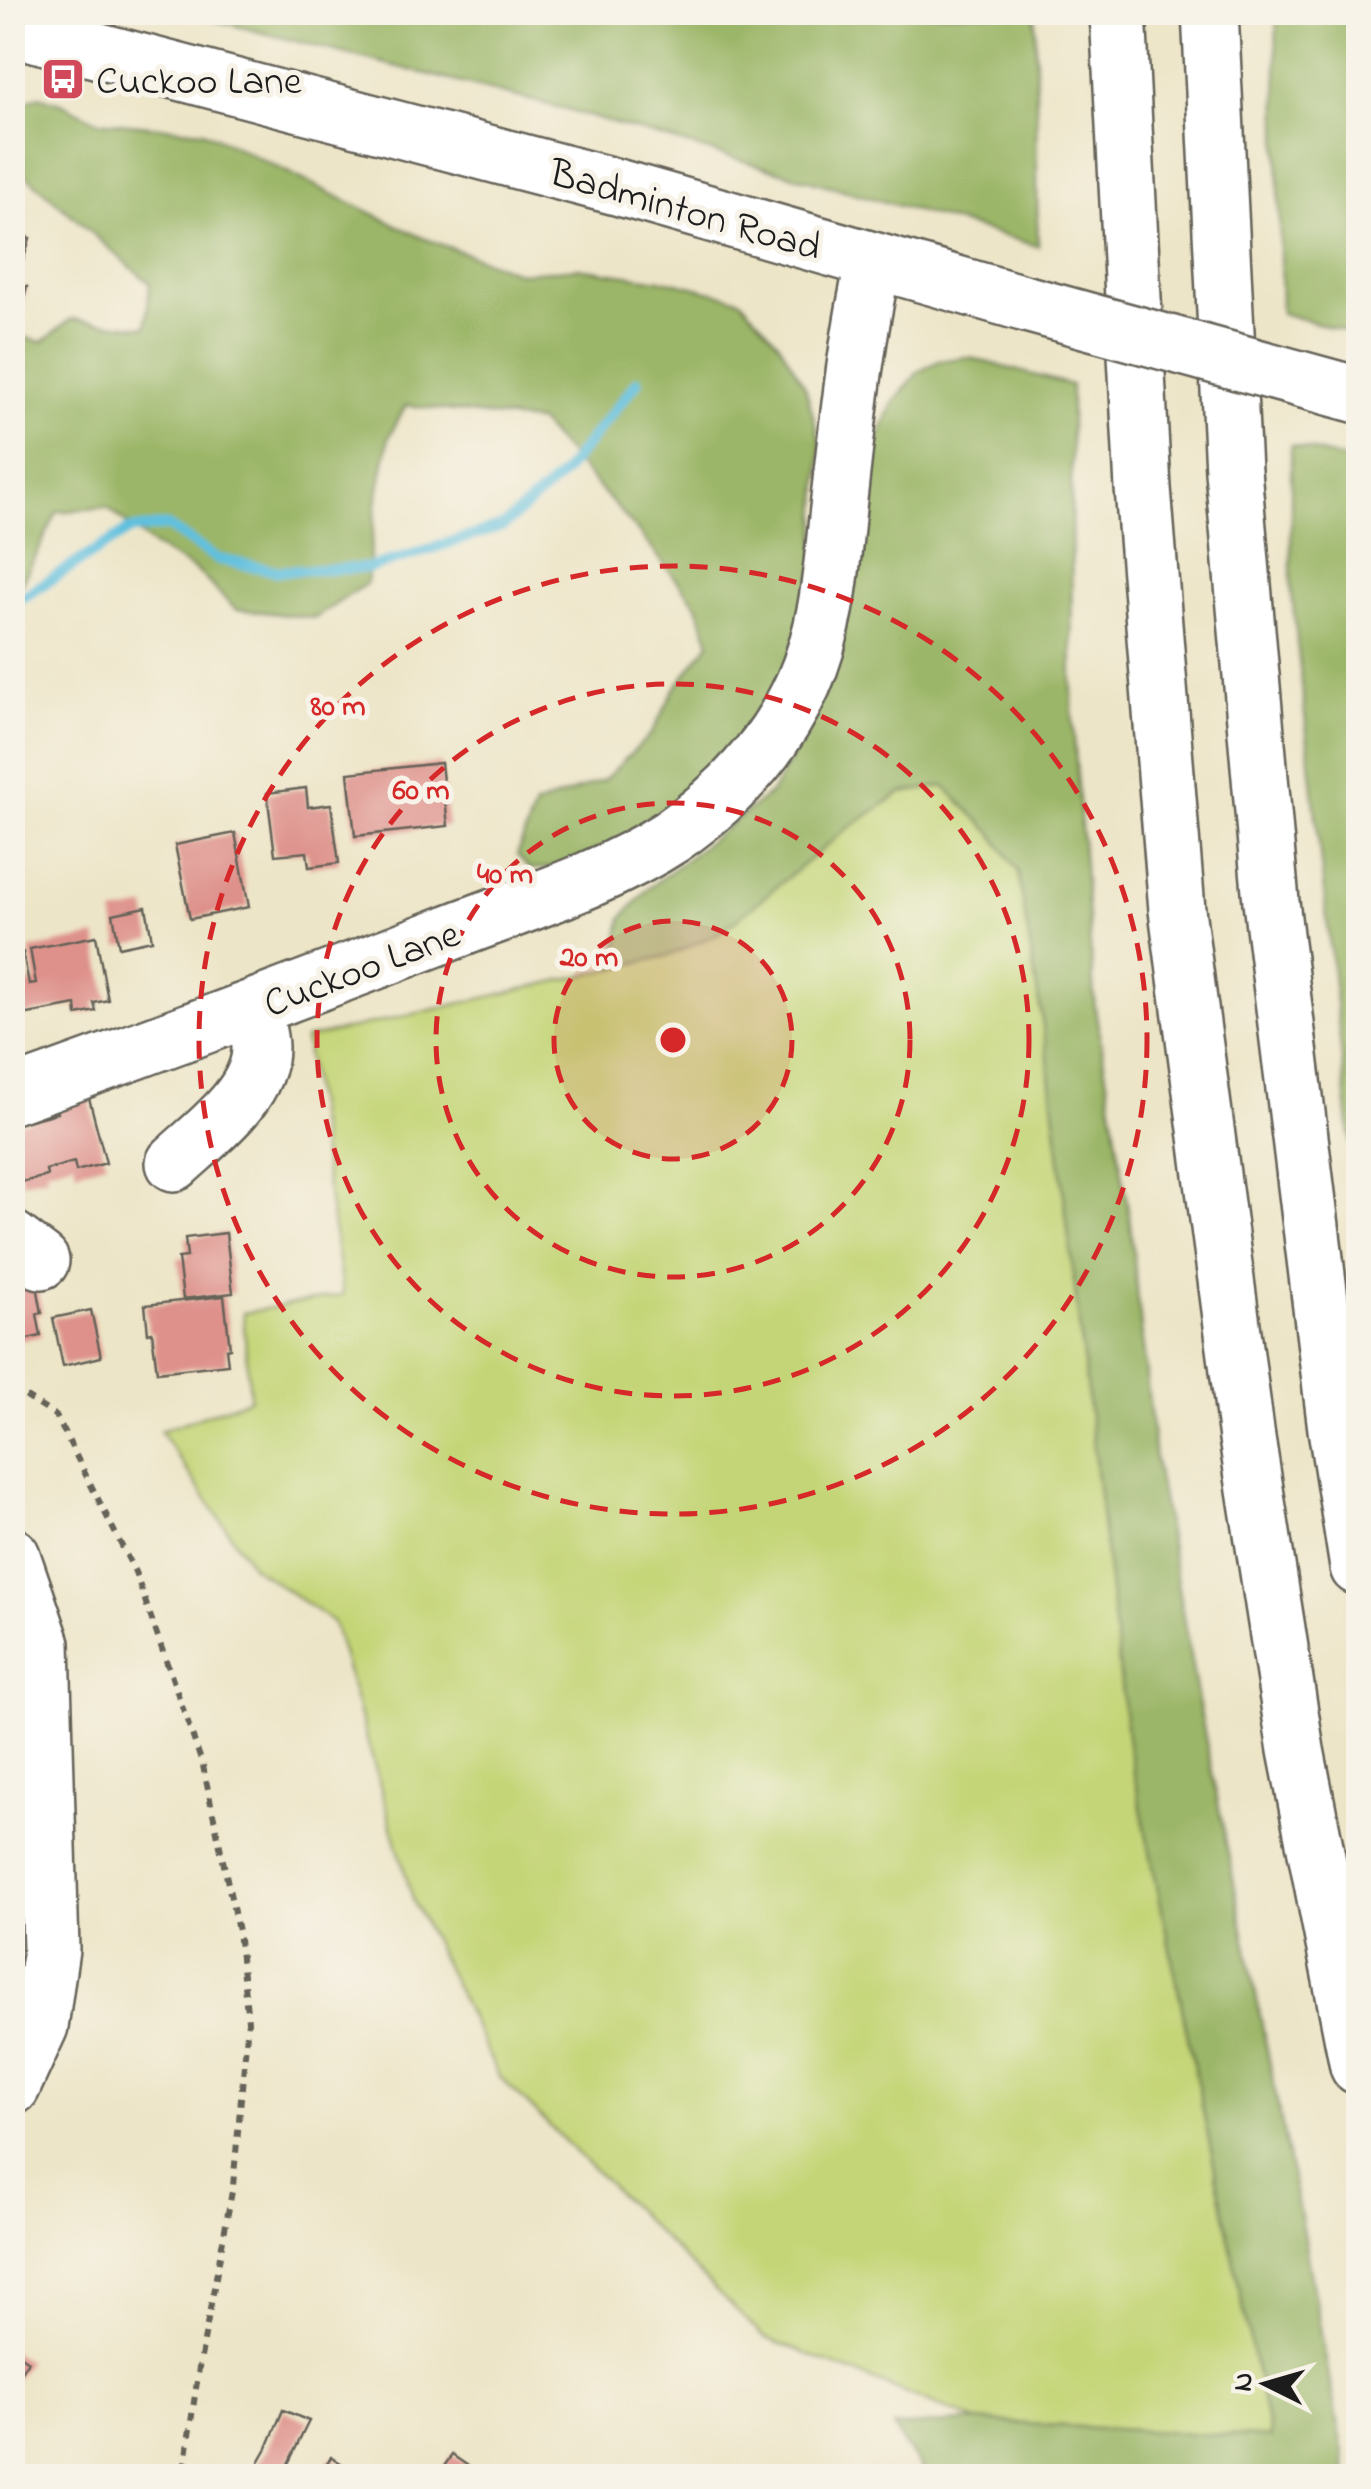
<svg xmlns="http://www.w3.org/2000/svg" width="1371" height="2489" font-family="'Indie Flower',sans-serif">
<style>
.green{fill:#c4d577;stroke:#70784a;stroke-width:2.5}
.forest{fill:#9bb668;stroke:#5c6942;stroke-width:2.5}
.lines{fill:none;stroke-linecap:round;stroke-linejoin:round}
.stream{stroke:#60c0de;stroke-width:11}
.building{fill:#de918b}
.minor-casing{stroke:#656258;stroke-width:60}
.major-casing{stroke:#656258;stroke-width:60}
.highway-casing{stroke:#656258;stroke-width:60}
.path{stroke:#656258;stroke-width:6;stroke-dasharray:8 8;stroke-linecap:butt}
.minor{stroke:#fff;stroke-width:55}
.major{stroke:#fff;stroke-width:55}
.highway{stroke:#fff;stroke-width:55}
.major-bridge-casing{stroke:#656258;stroke-width:60;stroke-linecap:butt}
.major-bridge{stroke:#fff;stroke-width:55}
.ring{fill:none;stroke:#d62828;stroke-width:5;stroke-dasharray:18 12}
.labels{text-anchor:middle;stroke-width:10;stroke-linejoin:round;paint-order:stroke}
.poi-label{font-size:40px;fill:#1c1c1c;stroke:#f7f3e8;text-anchor:start}
.street-label{font-size:40px;fill:#1c1c1c;stroke:#f7f3e8}
.centre{fill:#d62828;stroke:#f7f3e8;stroke-width:5}
.ring-label{font-size:30px;text-anchor:middle;font-weight:bold;fill:#d62828;stroke:#f7f3e8;stroke-width:10;stroke-linejoin:round;paint-order:stroke}
</style>
<rect width="100%" height="100%" fill="#f7f3e8"/>
<filter id="ink" filterUnits="userSpaceOnUse"><feTurbulence type="fractalNoise" baseFrequency=".01" numOctaves="2"/><feDisplacementMap in="SourceGraphic" scale="20" xChannelSelector="R" yChannelSelector="G"/><feConvolveMatrix kernelMatrix="1 2 1 2 8 2 1 2 1" color-interpolation-filters="sRGB"/></filter>
<filter id="wash" filterUnits="userSpaceOnUse"><feTurbulence type="fractalNoise" baseFrequency=".0048" numOctaves="4" result="noise"/><feDisplacementMap in="SourceGraphic" scale="40" xChannelSelector="R" yChannelSelector="G"/><feGaussianBlur stdDeviation="2.25" result="paint"/><feColorMatrix in="noise" values="0 0 0 0 0 0 0 0 0 0 0 0 0 0 0 0 0 1.4 0 .05"/><feComposite in="paint" operator="in"/></filter>
<g filter="url(#wash)">
<rect width="100%" height="100%" fill="#ede5c7"/>
<path class="green" d="M944,786l48,47 26,38 30,187 80,686 142,694 -293,-17 -214,-84 -265,-262 -85,-175 -80,-278 -81,-56 -92,-135 90,-32 -7,-86 100,-18 -38,-256 366,-84 176,-126 54,-36z"/>
<path class="forest" d="M185,13h850l3,233 -489,-141z
M1276,13h82v322l-77,-22z
M39,96l24,8 34,17 106,10 220,107 97,35 58,-5 96,14 66,17 39,44 26,43 16,59 -6,120 -29,107 -57,95 -80,60 -91,41 -28,1 -13,-14 18,-49 69,-26 48,-47 22,-43 36,-48 -13,-37 -61,-76 -97,-107 -133,-17 -17,32 -13,68 -9,78 -52,35 -80,-9 -38,-38 -42,-24 -48,-40 -50,5 -22,46 -22,39v-262l30,7 28,-23 75,8 4,-44c-47,-38 -90,-81 -137,-118v-57z
M967,357l104,28 1,325 23,298 34,206 26,245 44,247 102,516 46,254h-420l-34,-49 84,-6 293,17 -142,-694 -80,-686 -30,-187 -26,-38 -48,-47 -43,7 -54,36 -126,103 -50,23 -57,13 8,-50 27,-30 122,-95 29,-51 32,-66 42,-227 18,-44 26,-33 21,-11z
M1291,445l67,18v745l-67,-622z"/>
<g class="lines">
<path class="stream" d="M742,24v-12
M12,604l117,-74 38,-4 50,33 60,12 92,-3 134,-42 57,-49 78,-96"/>
</g>
<g id="blocks">
<path class="building" d="M12,233l18,5 -14,46 11,3 -6,23 -9,-2z
M441,763l7,63 -93,10 -7,-63z
M306,788l2,19 23,-3 8,59 -30,4 -2,-15 -32,3 -8,-62z
M235,833l14,74 -59,12 -15,-74z
M146,907l6,33 -33,7 -6,-33z
M96,936l12,64 -14,3 2,8 -19,4 -1,-10 -64,12v-63l11,-2 6,32 7,-1 -6,-34z
M88,1094l18,69 -30,8 -2,-9 -28,8 1,6 -25,6 -10,-36v-21l45,-12 -3,-9z
M226,1233l7,60 -50,6 -5,-41 9,-1 -2,-19z
M36,1280l6,33 -5,1 4,22 -23,5 -1,-7 -5,1v-10l3,-1 -3,-3v-36z
M224,1296l6,52 -4,1 2,15 -71,8 -5,-40 -4,1 -3,-28z
M91,1310l10,47 -38,9 -10,-48z
M12,2350l16,11 -16,23z
M283,2410l26,11 -27,55h-31l16,-28z
M452,2455l31,21h-46z
M331,2457l23,14 -3,5h-33z"/>
</g>
</g>
<g filter="url(#ink)">
<use href="#blocks" fill-opacity="0" stroke="#656258" stroke-width="2.5"/>
<g class="lines">
<g class="minor-casing">
<path id="minor" d="M12,1096c145,-52 289,-106 432,-161 76,-30 159,-54 228,-99 56,-39 103,-90 131,-152 26,-58 29,-123 36,-185 9,-80 17,-159 35,-238
M174,1163c32,-30 87,-69 86,-116 0,-12 -5,-26 -7,-38
M12,1239l29,22
M12,1556l30,88 9,305 -11,77 -28,61"/>
</g>
<g class="major-casing">
<path id="major" d="M12,28l605,159 406,116"/>
</g>
<g class="highway-casing">
<path id="highway" d="M1118,12l25,476 34,422 70,528 49,312 62,316
M1210,12l23,459 38,431 65,527 22,138"/>
</g>
<path class="path" d="M12,1388l44,28 79,156 68,194 35,165 10,90 -15,165 -34,182 -16,108"/>
<use href="#minor" class="minor"/>
<use href="#major" class="major"/>
<use href="#highway" class="highway"/>
<g class="major-bridge-casing">
<path id="major-bridge" d="M1023,303l335,92"/>
</g>
<use href="#major-bridge" class="major-bridge"/>
</g>
</g>
<circle cx="673" cy="1040" r="119" fill="#d62828" fill-opacity=".12"/>
<g class="ring">
<circle cx="673" cy="1040" r="119"/>
<circle cx="673" cy="1040" r="237"/>
<circle cx="673" cy="1040" r="356"/>
<circle cx="673" cy="1040" r="474"/>
</g>
<defs>
<g id="bus-square" transform="scale(2.25)"><rect x="-9" y="-9" width="18" height="18" rx="4" fill="#d1495b" stroke="#f7f3e8"/><path d="M-5-6H5V4H4V6H2V4H-2V6H-4V4H-5ZM-3.5-4V0h7V-4ZM-3.5 1.2v1.5H-2V1.2ZM2 1.2v1.5H3.5V1.2Z" fill="#fff"/></g>
</defs>
<g fill-rule="evenodd">
<use href="#bus-square" x="63" y="79"/>
</g>
<g class="labels">
<g class="poi-label">
<text x="96" y="93">Cuckoo Lane</text>
</g>
<g class="street-label">
<text transform="translate(686 208) rotate(16)" y="14">Badminton Road</text>
<text transform="translate(361 967) rotate(-21)" y="14">Cuckoo Lane</text>
</g>
</g>
<circle cx="673" cy="1040" r="15" class="centre"/>
<g class="ring-label">
<text x="338" y="715">80 m</text>
<text x="421" y="799">60 m</text>
<text x="505" y="883">40 m</text>
<text x="589" y="966">20 m</text>
</g>
<rect width="1371" height="2489" fill="none" stroke="#f7f3e8" stroke-width="50"/>
<g transform="translate(1266 2384) rotate(275)" stroke="#f7f3e8" stroke-width="8" paint-order="stroke">
<path d="M0-8L18 38L0 25L-18 38Z" fill="#1c1c1c"/>
<text y="-15" font-size="28" font-weight="bold" text-anchor="middle" fill="#1c1c1c">N</text>
</g>
</svg>
